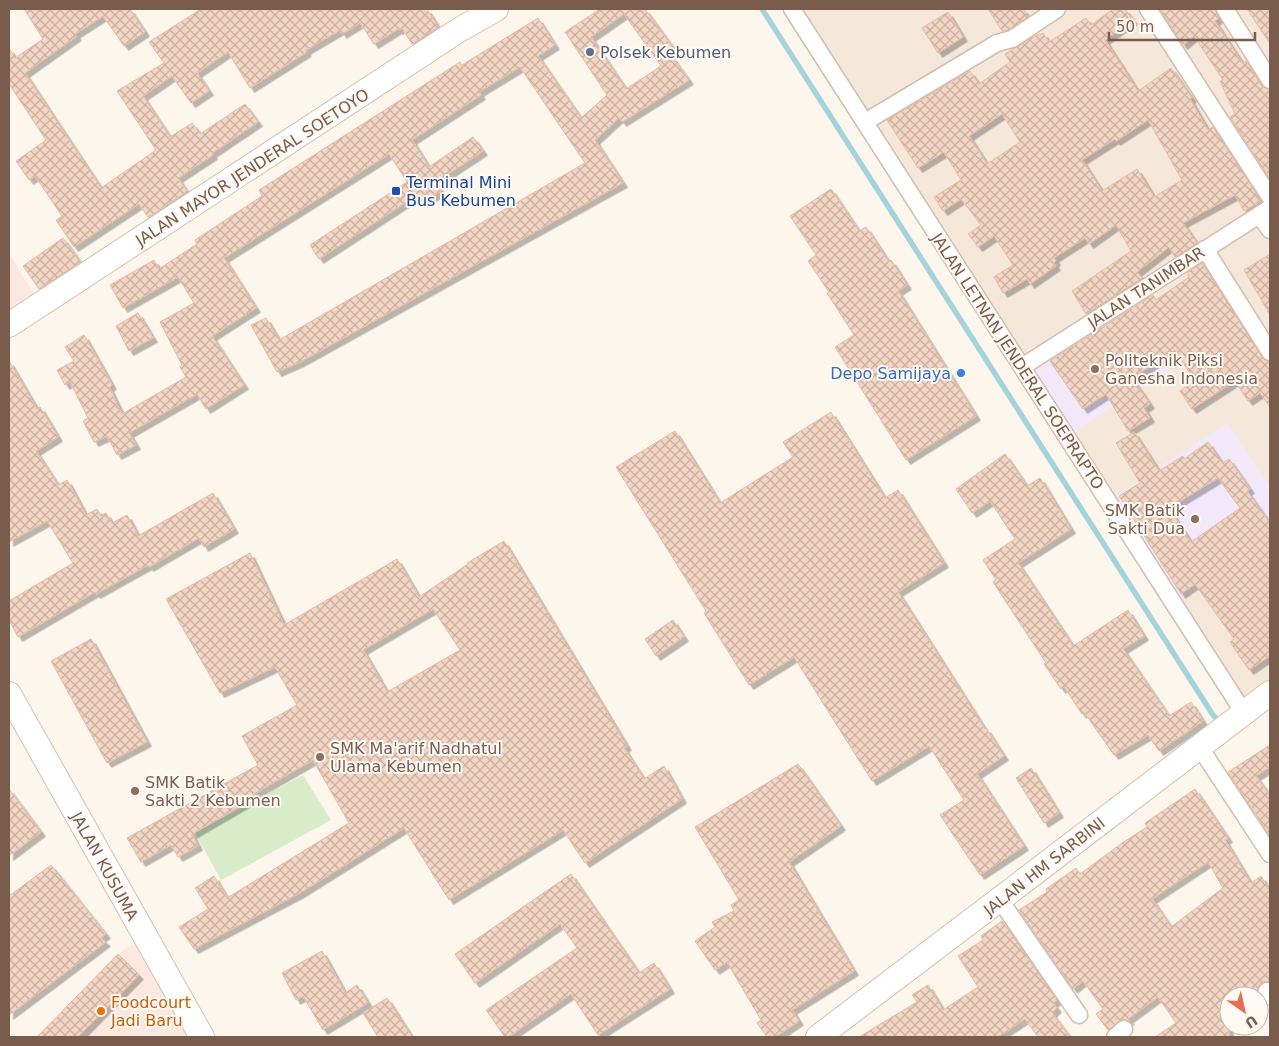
<svg xmlns="http://www.w3.org/2000/svg" width="1279" height="1046" font-family="'DejaVu Sans',sans-serif">
<style>
.residential{fill:#f5e8da}
.commercial{fill:#fde8e0}
.education{fill:#f3e8fa}
.garden{fill:#d8ecc9}
.lines{fill:none;stroke-linecap:round;stroke-linejoin:round}
.stream{stroke:#a5d3da;stroke-width:5.5}
.building{fill:url(#building-cross-hatch);stroke:#e6bba3;fill-rule:evenodd;filter:url(#shadow)}
.minor-casing{stroke:#d1beb0;stroke-width:19}
.secondary-casing{stroke:#d6c0b0;stroke-width:26}
.minor{stroke:#fff;stroke-width:16}
.secondary{stroke:#fff;stroke-width:24}
.service-dot{fill:#5c6f8a;stroke:#fffaf3;stroke-width:2}
.transit-dot{fill:#1a4fb4;stroke:#fffaf3;stroke-width:2}
.education-dot{fill:#8d6e63;stroke:#fffaf3;stroke-width:2}
.shop-dot{fill:#3f7fe0;stroke:#fffaf3;stroke-width:2}
.food-dot{fill:#e8710a;stroke:#fffaf3;stroke-width:2}
.labels{text-anchor:middle;stroke-width:4;stroke-linejoin:round;paint-order:stroke}
.service-label{font-size:16px;fill:#4e5e75;stroke:#fffaf3;text-anchor:start}
.street-label{font-size:16px;fill:#7a5c4d;stroke:#fffaf3}
.transit-label{font-size:16px;fill:#164399;stroke:#fffaf3;text-anchor:start}
.education-label{font-size:16px;fill:#785e54;stroke:#fffaf3;text-anchor:start}
.shop-label{font-size:16px;fill:#366cbe;stroke:#fffaf3;text-anchor:end}
.food-label{font-size:16px;fill:#c56008;stroke:#fffaf3;text-anchor:start}
</style>
<defs>
<pattern id="building-cross-hatch" width="8" height="8" patternUnits="userSpaceOnUse" patternTransform="scale(1.25)"><rect width="8" height="8" fill="#f3d5c3"/><path d="M0 0l8 8M0 8l8-8" fill="none" stroke="#cab0a1"/></pattern>
<filter id="shadow"><feDropShadow dx="4.5" dy="4.5" stdDeviation="0" flood-color="#0004"/></filter>
</defs>
<rect width="100%" height="100%" fill="#fdf6ec"/>
<path class="residential" d="M791,9h479v684l-26,20z"/>
<path class="commercial" d="M9,254l32,51 -32,20z
M155,931l47,106h-169l11,-6 78,-80z"/>
<path class="education" d="M1124,301l45,69 -102,67 -45,-70z
M1227,423l43,64v49l-96,68 -66,-103z"/>
<path class="garden" d="M303,775l28,45 -110,60 -26,-47z"/>
<g class="lines">
<path class="stream" d="M762,9l451,706 8,8"/>
</g>
<path class="building" d="M24,9h106l15,23 -21,14 -21,-30 -28,18 2,2 -52,37 76,115 55,-38 -39,-59 47,-28 -15,-21 52,-33h226l11,18 -26,17 -10,-16 -4,2v-1l-24,15 -14,-21 -18,11 -2,-4 -34,20 1,2 -57,36 -22,-36 -31,21 12,18 -18,12 -19,-27 -29,20 27,41 22,-14 8,11 45,-30 13,18 -46,31 1,2 -35,23 9,13 -29,20 -10,6 -9,-13 -65,43 -18,-27 6,-4 -27,-40 -6,4 -13,-19 30,-21 -37,-56v-36l6,10 28,-19z
M600,9h45l27,37 -5,4 22,30 -67,42 -3,-4 -24,22 28,43 -323,179 -23,10 -26,-47 15,-7 13,22 306,-177 -65,-96 -41,25 2,3 -69,45 17,27 44,-30 10,14 -47,31 5,9 -18,12 -6,-8 -98,64 -9,-14 97,-63 -18,-28 -165,104 32,50 -44,28 32,49 -38,24 -9,-15 -68,39 7,12 -19,10 -10,-19 -13,6 -11,-21 5,-3 -18,-36 -5,3 -8,-15 17,-9 -9,-14 19,-12 28,50 -3,2 13,27 64,-37 -6,-10 2,-2 -22,-43 34,-19 -16,-26 -55,31 -13,-23 44,-25 5,9 38,-25 -2,-4 67,-44 -3,-6 201,-128 2,3 76,-47 17,27 -17,11 43,62 26,-23 -42,-63zM624,14l37,52 -35,23 -35,-52z
M988,9h35l5,8 -20,13 -6,1z
M1113,9h12l8,11 -28,20 33,51 33,-23 21,30 -2,1 18,31 5,-3 48,74 -17,10 -9,-16 -52,28 14,20 -22,14 -6,-10 -32,25 5,6 -56,36 -14,-23 59,-40 -15,-26 -27,19 -4,-6 -31,20 2,3 -2,2 2,3 -26,18 -3,-5 -24,14 -9,-16 19,-12 -19,-29 -16,11 -10,-13 13,-9 -20,-26 -18,12 -9,-14 27,-17 -17,-28 -26,16 -31,-48 83,-49 9,13 31,-22 -5,-8 33,-20 1,1 4,-2 6,9 37,-24 5,7zM1002,114l18,28 -33,22 -18,-28zM1148,120l34,60 -28,17 -17,-28 -35,22 -20,-31 33,-21 1,2z
M1160,9h55l4,9 -4,3 28,43 3,-3 16,25 8,4v89l-40,-62 5,-3 -15,-33 3,-1 -29,-44 -11,9z
M1247,9h23v35z
M948,12l15,25 -25,16 -16,-25z
M831,189l28,42 7,-4 23,35 2,-2 16,25 -9,6 78,125 -70,44 -71,-113 19,-12 -27,-42 2,-1 -21,-31 8,-6 -26,-39z
M63,238l17,24 -41,27 -16,-23z
M1270,254v61l-26,-45z
M1202,263l60,94 4,4 4,1v45l-10,-14 -12,8 -13,-20 -43,28 -12,-18 15,-10 -20,-31 -43,28 18,26 -6,4 6,10 -22,13 -22,-37 -23,15 -33,-48 103,-66 3,5 33,-23 -2,-4z
M138,313l15,25 -24,13 -13,-25z
M9,361l28,48 3,-2 18,30 -22,14 22,34 9,-5 19,35 11,-6 4,7 5,-3 6,10 15,-8 11,21 75,-43 21,36 -30,18 -5,-9 -50,29 -1,-2 -52,29 -1,-2 -77,45 -9,-17v-19l64,-38 -26,-42 -38,21z
M831,412l54,86 13,-8 46,73 -46,29 87,137 1,-1 18,28 -27,18 47,72 -44,29 -40,-60 24,-15 -35,-54 -57,35 -78,-124 -45,28 -45,-72 2,-2 -90,-144 59,-36 45,72 73,-46 -10,-15z
M1134,432l25,39 24,-15 1,3 24,-17 14,21 7,-4 21,30 -3,2 23,32v133l-21,14 -19,-28 4,-3 -39,-55 -14,10 -62,-98 21,-13 -24,-40zM1218,478l22,30 -49,34 -22,-34z
M1005,454l22,32 13,-8 31,51 -53,34 55,83 55,-36 16,26 -21,13 46,67 22,-14 12,19 -44,30 -11,-16 -34,20 -30,-43 -2,2 -18,-27 -3,2 -17,-25 2,-1 -53,-81 3,-2 -13,-20 32,-21 -25,-38 -18,12 -16,-24z
M504,541l123,205 -3,2 20,31 20,-13 18,33 -97,64 -22,-33 -114,70 -45,-72 -104,65 -106,56 -15,-22 29,-18 -13,-21 19,-12 13,22 122,-75 -36,-63 -68,39 2,3 -55,32 6,12 -20,11 -7,-12 -30,17 -14,-24 131,-73 -16,-29 55,-31 -22,-38 -55,26 -54,-94 84,-46 34,72 113,-66 22,38 49,-33 -1,-1zM433,609l27,41 -73,42 -24,-42z
M673,620l11,17 -28,19 -11,-17z
M91,639l56,103 -40,21 -56,-102z
M1270,745v22l-14,9 14,20v40l-42,-64z
M798,764l43,62 -52,36 65,109 -62,39 7,11 -24,16h-8l-10,-14 4,-3 -34,-58 -12,8 -20,-29 20,-14 -3,-5 22,-11 -3,-6 8,-5 -44,-73z
M1031,768l28,45 -15,10 -28,-45z
M9,789l32,43 -32,24z
M1195,789l33,49 -3,2 26,43 10,-7 9,15v91h-8l-3,4 -2,5 1,5h-29v41h-74l21,-14 -18,-26 -30,22 2,2 -8,-2 -14,11 -12,-16 7,-5 -20,-28 -10,8 -54,-79 28,-18 -1,-3 30,-21 4,6 42,-31 25,-16 -2,-4zM1208,862l15,26 -52,39 -19,-28z
M51,865l55,69 -5,4 5,4 -97,73v-119z
M571,874l68,99 15,-10 16,26 -72,46 -27,-41 -63,43h-3l-19,-27 91,-62 -17,-24 -85,59 -20,-29z
M1002,921l55,79 -4,3 4,5 -5,5 18,24h-32l-13,-18 -28,18h-138l58,-35 -5,-7 16,-10 15,25 35,-23 -20,-31 25,-16 -2,-4z
M322,951l23,42 12,-8 11,18 -45,27 -20,-34 -7,4 -14,-27z
M118,954l21,21 -61,62h-41z
M387,998l25,39h-34l-15,-24z"/>
<g class="lines">
<g class="minor-casing">
<path id="minor" d="M792,9l452,704
M1148,9l122,188
M1225,9l45,71
M865,122l132,-79 15,-4 45,-30
M1259,215l11,15
M1205,249l65,103
M1022,367l248,-159
M1199,746l71,108
M1000,900l79,115
M1267,991l3,5
M1115,1037l9,-8"/>
</g>
<g class="secondary-casing">
<path id="secondary" d="M9,325l450,-295 37,-21
M9,694l193,343
M818,1037c151,-114 302,-229 452,-344"/>
</g>
<use href="#minor" class="minor"/>
<use href="#secondary" class="secondary"/>
</g>
<circle class="service-dot" cx="590" cy="52" r="5"/>
<rect class="transit-dot" x="391" y="186" width="10" height="10" rx="2.5"/>
<g class="education-dot">
<circle cx="1095" cy="369" r="5"/>
<circle cx="1195" cy="519" r="5"/>
<circle cx="320" cy="757" r="5"/>
<circle cx="135" cy="791" r="5"/>
</g>
<circle class="shop-dot" cx="961" cy="373" r="5"/>
<circle class="food-dot" cx="101" cy="1011" r="5"/>
<g class="labels">
<g class="service-label">
<text x="600" y="58">Polsek Kebumen</text>
</g>
<g class="street-label">
<text transform="translate(252 167) rotate(-33)" y="6">JALAN MAYOR JENDERAL SOETOYO</text>
<text transform="translate(1146 287) rotate(-33)" y="6">JALAN TANIMBAR</text>
<text transform="translate(1018 361) rotate(57)" y="6">JALAN LETNAN JENDERAL SOEPRAPTO</text>
<text transform="translate(105 866) rotate(61)" y="6">JALAN KUSUMA</text>
<text transform="translate(1044 866) rotate(-38)" y="6">JALAN HM SARBINI</text>
</g>
<g class="transit-label">
<text x="406" y="188">Terminal Mini<tspan x="406" dy="18">Bus Kebumen</tspan></text>
</g>
<g class="education-label">
<text x="1105" y="366">Politeknik Piksi<tspan x="1105" dy="18">Ganesha Indonesia</tspan></text>
<text x="1185" y="516" text-anchor="end">SMK Batik<tspan x="1185" dy="18">Sakti Dua</tspan></text>
<text x="330" y="754">SMK Ma'arif Nadhatul<tspan x="330" dy="18">Ulama Kebumen</tspan></text>
<text x="145" y="788">SMK Batik<tspan x="145" dy="18">Sakti 2 Kebumen</tspan></text>
</g>
<g class="shop-label">
<text x="951" y="379">Depo Samijaya</text>
</g>
<g class="food-label">
<text x="111" y="1008">Foodcourt<tspan x="111" dy="18">Jadi Baru</tspan></text>
</g>
</g>
<rect width="1279" height="1046" fill="none" stroke="#7a5c4d" stroke-width="20"/>
<g transform="translate(1244 1011) rotate(146)"><circle r="24" fill="#fffaf3" stroke="#cabbb1"/>
<path d="M0-4L9 19L0 12L-9 19Z" fill="#e76f51"/>
<text y="-8" font-size="14" font-weight="bold" text-anchor="middle" fill="#7a5c4d">U</text>
</g>
<path d="M1109 32v8h146v-8" fill="none" stroke="#7a5c4d" stroke-width="2.5"/>
<text x="1116" y="32" font-size="15" fill="#7a5c4d" stroke="#fffaf3" stroke-width="4" paint-order="stroke">50 m</text>
</svg>
